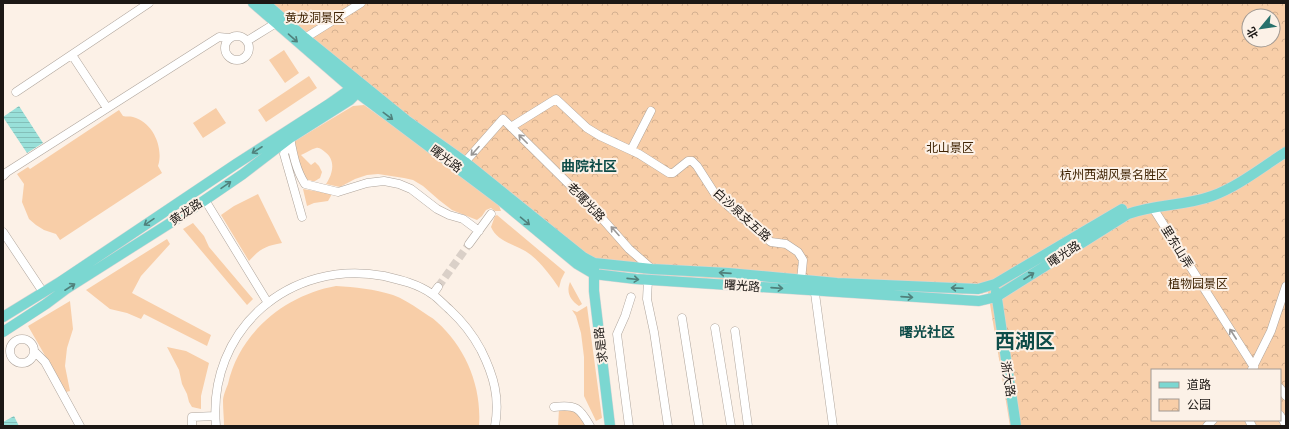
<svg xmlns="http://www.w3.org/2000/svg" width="1289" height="429" font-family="'Archivo Narrow','Noto Sans SC',sans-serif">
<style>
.grass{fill:#f8cea8}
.park{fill:url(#park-crowns);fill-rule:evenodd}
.water{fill:url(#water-rules)}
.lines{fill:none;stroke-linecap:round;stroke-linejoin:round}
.minor-tunnel{stroke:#dad0c8;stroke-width:8;stroke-dasharray:8 4;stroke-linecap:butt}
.minor-casing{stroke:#afa59c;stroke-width:9}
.major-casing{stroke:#d6d5d5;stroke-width:11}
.minor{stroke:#fff;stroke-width:8}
.major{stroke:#7bd7d1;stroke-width:10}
.oneway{stroke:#50817c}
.oneway2{stroke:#999796}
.labels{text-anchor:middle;stroke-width:4;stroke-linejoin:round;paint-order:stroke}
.park-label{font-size:12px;fill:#402404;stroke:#fcf1e7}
.street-label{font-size:12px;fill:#1c1815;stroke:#fcf1e7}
.quarter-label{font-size:14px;font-weight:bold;fill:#0e4c48;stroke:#fcf1e7}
.town-label{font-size:20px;font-weight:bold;fill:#0e4c48;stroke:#fcf1e7}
</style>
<defs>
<pattern id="park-crowns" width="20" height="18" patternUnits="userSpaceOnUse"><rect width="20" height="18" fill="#f8cea8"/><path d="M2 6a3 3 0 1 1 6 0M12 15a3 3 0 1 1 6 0" fill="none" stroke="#d4b090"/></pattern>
<pattern id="water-rules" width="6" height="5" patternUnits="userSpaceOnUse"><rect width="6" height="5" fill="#99e0d9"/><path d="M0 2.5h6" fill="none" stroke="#83bfb9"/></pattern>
</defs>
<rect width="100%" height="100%" fill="#fcf1e7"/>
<path class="grass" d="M284,50l15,23 -14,10 -16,-23z
M309,76l8,12 -51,34 -8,-12z
M364,105l133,95 4,11h-6l-4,-3 -5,2 -4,6 -5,4 -25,-10 -13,-10 -16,-14 -10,-6 -9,-2 -26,-4 -11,1 -12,4 -15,8 -14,-3c7,-10 10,-24 -1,-32 -3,-2 -5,-5 -9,-4 -5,1 -10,5 -15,7l10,10 4,-3 4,4 3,6 -2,6 -5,3c-3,0 -7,0 -9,-3 -6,-7 -10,-27 -13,-36l60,-36z
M216,108l10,15 -23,15 -10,-15z
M119,110l4,6c3,1 7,0 10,1 20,5 31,31 25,49l4,7 -102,67 -4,-6 -12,-4 -8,-5 -7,-6 -7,-17 2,-18 -7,-10 11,-7 2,2z
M303,189l29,5 -4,7 -14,2 -7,3z
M258,194l24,49c-17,3 -22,6 -33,18l-28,-46 13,-9z
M497,215l68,57 -4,8 -2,8c-8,-12 -17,-24 -28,-33 -13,-10 -33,-12 -40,-28l4,-11z
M193,223l11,13 5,11 44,52 -6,6 -64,-76z
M167,239l3,5 -29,32 -9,17 79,42 -4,11 -63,-32 -3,5 -14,-6 -17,-4 -24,-19z
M570,282l12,22 -3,2c-9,-6 -13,-14 -9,-24z
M336,286c19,1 38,3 57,9 9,3 18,9 27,15 5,4 12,7 17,12 29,26 45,65 42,104h-255c0,-8 -1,-16 -1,-25 0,-5 3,-12 5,-17 11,-51 57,-89 108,-98z
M70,301l3,28 -6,19 -2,18 5,25 -4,1 -38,-66z
M587,306l15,112 -6,3 -12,-25v-39l-3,-24 -5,-17 -4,-6 5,2z
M167,347l19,4 23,12 -8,33v13l-9,-2 -3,-5 -2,-8 -5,-10 -3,-14z
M559,409c19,1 17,2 28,17h-29z"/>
<path class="park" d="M261,3h1025v423h-276l-22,-134 -8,2h-13l-307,-19 -57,-5 -14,-4zM1249,16h24v24h-24zM1152,370h128v50h-128z"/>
<path class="water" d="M19,106l24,37 -16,10 -24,-36z
M14,416l5,10h-16v-4z"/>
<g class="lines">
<path class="minor-tunnel" d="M438,287l31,-43"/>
<g class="minor-casing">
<path id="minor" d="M225 48a12 12 0 1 1 24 0a12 12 0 1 1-24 0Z
M305,38l56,-35
M247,41l29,-18
M72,55l35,53
M16,92l133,-89
M511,127l45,-28 31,29 13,8 39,18 30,19h4l15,-12h4l5,5 18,28 12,11 44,37 15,2 12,8 5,8 -2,20
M290,138c3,16 6,32 15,46l33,8 29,-9 17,-2 15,3 12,5 26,20 12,6 14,4 16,12
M290,139l-6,15 18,63
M631,150l20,-39
M465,162l38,-43 89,88 37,42 23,20
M3,176l4,-4 212,-135 10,1
M205,200l63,103
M1153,208l101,159
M3,232l40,60
M469,244l22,-30
M648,280l-1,19 7,33 14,94
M814,286l19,140
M433,294l5,-7
M682,318l17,108
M715,328l16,98
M735,331l13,95
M10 351a12 12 0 1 1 24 0a12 12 0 1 1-24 0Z
M34,351l11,11 35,64
M1252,369l19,-38 15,-45
M1280,388l6,8
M554,407c22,-3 26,1 36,19
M1280,415l6,10
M1249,420l3,6
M192,426v-9l23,-1
M216,426c-9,-96 74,-168 168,-150 17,4 34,8 48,18 6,4 12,11 18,16 13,12 23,25 31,40 13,26 19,48 14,76
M629,426l-12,-92 8,-18 6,-19
M1207,426l6,-6"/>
</g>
<g class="major-casing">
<path id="major" d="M253,3l98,85 149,112 77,64 17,10 42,5 343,22 17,-4 132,-83c27,-10 57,-8 84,-18 27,-10 50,-29 74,-44
M265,3l40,35 101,82 59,42 118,95 11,6 58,6 76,4 109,10 141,6 17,-5 127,-75
M594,267v24l16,135
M996,292l20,134
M3,317l57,-35 176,-118 93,-60 27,-19
M3,332l43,-28 20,-15 120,-76 57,-39 47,-36 60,-38 7,-7 2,-7"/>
</g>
<use href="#minor" class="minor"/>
<use href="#major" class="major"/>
</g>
<defs><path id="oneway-shaft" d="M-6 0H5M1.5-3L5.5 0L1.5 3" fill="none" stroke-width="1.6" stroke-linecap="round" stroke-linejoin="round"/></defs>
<g class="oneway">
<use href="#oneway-shaft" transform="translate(293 38) rotate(41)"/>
<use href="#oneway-shaft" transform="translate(388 116) rotate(37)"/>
<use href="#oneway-shaft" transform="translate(257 150) rotate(147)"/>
<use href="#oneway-shaft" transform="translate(226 185) rotate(-35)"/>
<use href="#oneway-shaft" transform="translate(525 221) rotate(40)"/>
<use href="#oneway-shaft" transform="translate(149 222) rotate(146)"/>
<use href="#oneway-shaft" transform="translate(725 273) rotate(-176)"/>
<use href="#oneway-shaft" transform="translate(1029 276) rotate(-33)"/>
<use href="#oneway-shaft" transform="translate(633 279) rotate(6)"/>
<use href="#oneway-shaft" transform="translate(70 287) rotate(-33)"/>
<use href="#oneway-shaft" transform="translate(777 288) rotate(4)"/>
<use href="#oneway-shaft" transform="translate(957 288) rotate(-178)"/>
<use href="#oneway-shaft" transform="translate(907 297) rotate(4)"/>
</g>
<g class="oneway2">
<use href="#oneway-shaft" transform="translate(523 139) rotate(-135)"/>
<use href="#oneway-shaft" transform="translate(475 151) rotate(132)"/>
<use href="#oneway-shaft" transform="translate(615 231) rotate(-132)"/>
<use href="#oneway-shaft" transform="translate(1233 334) rotate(-123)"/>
</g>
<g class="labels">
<g class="park-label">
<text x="315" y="22">黄龙洞景区</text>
<text x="950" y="152">北山景区</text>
<text x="1114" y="179">杭州西湖风景名胜区</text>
<text x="1198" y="288">植物园景区</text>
</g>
<g class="street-label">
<text transform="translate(446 159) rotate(37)" y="4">曙光路</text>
<text transform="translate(586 202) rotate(46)" y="4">老曙光路</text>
<text transform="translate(186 212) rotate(-34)" y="4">黄龙路</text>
<text transform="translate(742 215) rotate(42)" y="4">白沙泉支五路</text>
<text transform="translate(1177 247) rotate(58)" y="4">里东山弄</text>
<text transform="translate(1064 254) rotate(-33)" y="4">曙光路</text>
<text transform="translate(742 286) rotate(4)" y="4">曙光路</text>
<text transform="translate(601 345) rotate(-97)" y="4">求是路</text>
<text transform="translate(1008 379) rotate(81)" y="4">浙大路</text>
</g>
<g class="quarter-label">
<text x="589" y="171">曲院社区</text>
<text x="927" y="337">曙光社区</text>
</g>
<g class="town-label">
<text x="1025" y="348">西湖区</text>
</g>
</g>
<rect width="1289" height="429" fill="none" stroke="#1c1815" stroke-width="8"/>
<rect x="1151" y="369" width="130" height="52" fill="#fcf1e7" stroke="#a29a93"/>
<rect x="1159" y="382" width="20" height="6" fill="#7bd7d1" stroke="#a29a93"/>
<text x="1187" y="389" font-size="12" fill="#1c1815">道路</text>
<rect x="1159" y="399" width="20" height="12" fill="url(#park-crowns)" stroke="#a29a93"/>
<text x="1187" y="409" font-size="12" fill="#1c1815">公园</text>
<g transform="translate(1261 28) rotate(241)"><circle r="19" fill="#fcf1e7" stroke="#a29a93"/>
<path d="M0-3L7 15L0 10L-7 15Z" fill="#28716c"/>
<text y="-6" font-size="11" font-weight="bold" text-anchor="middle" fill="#1c1815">北</text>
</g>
</svg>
